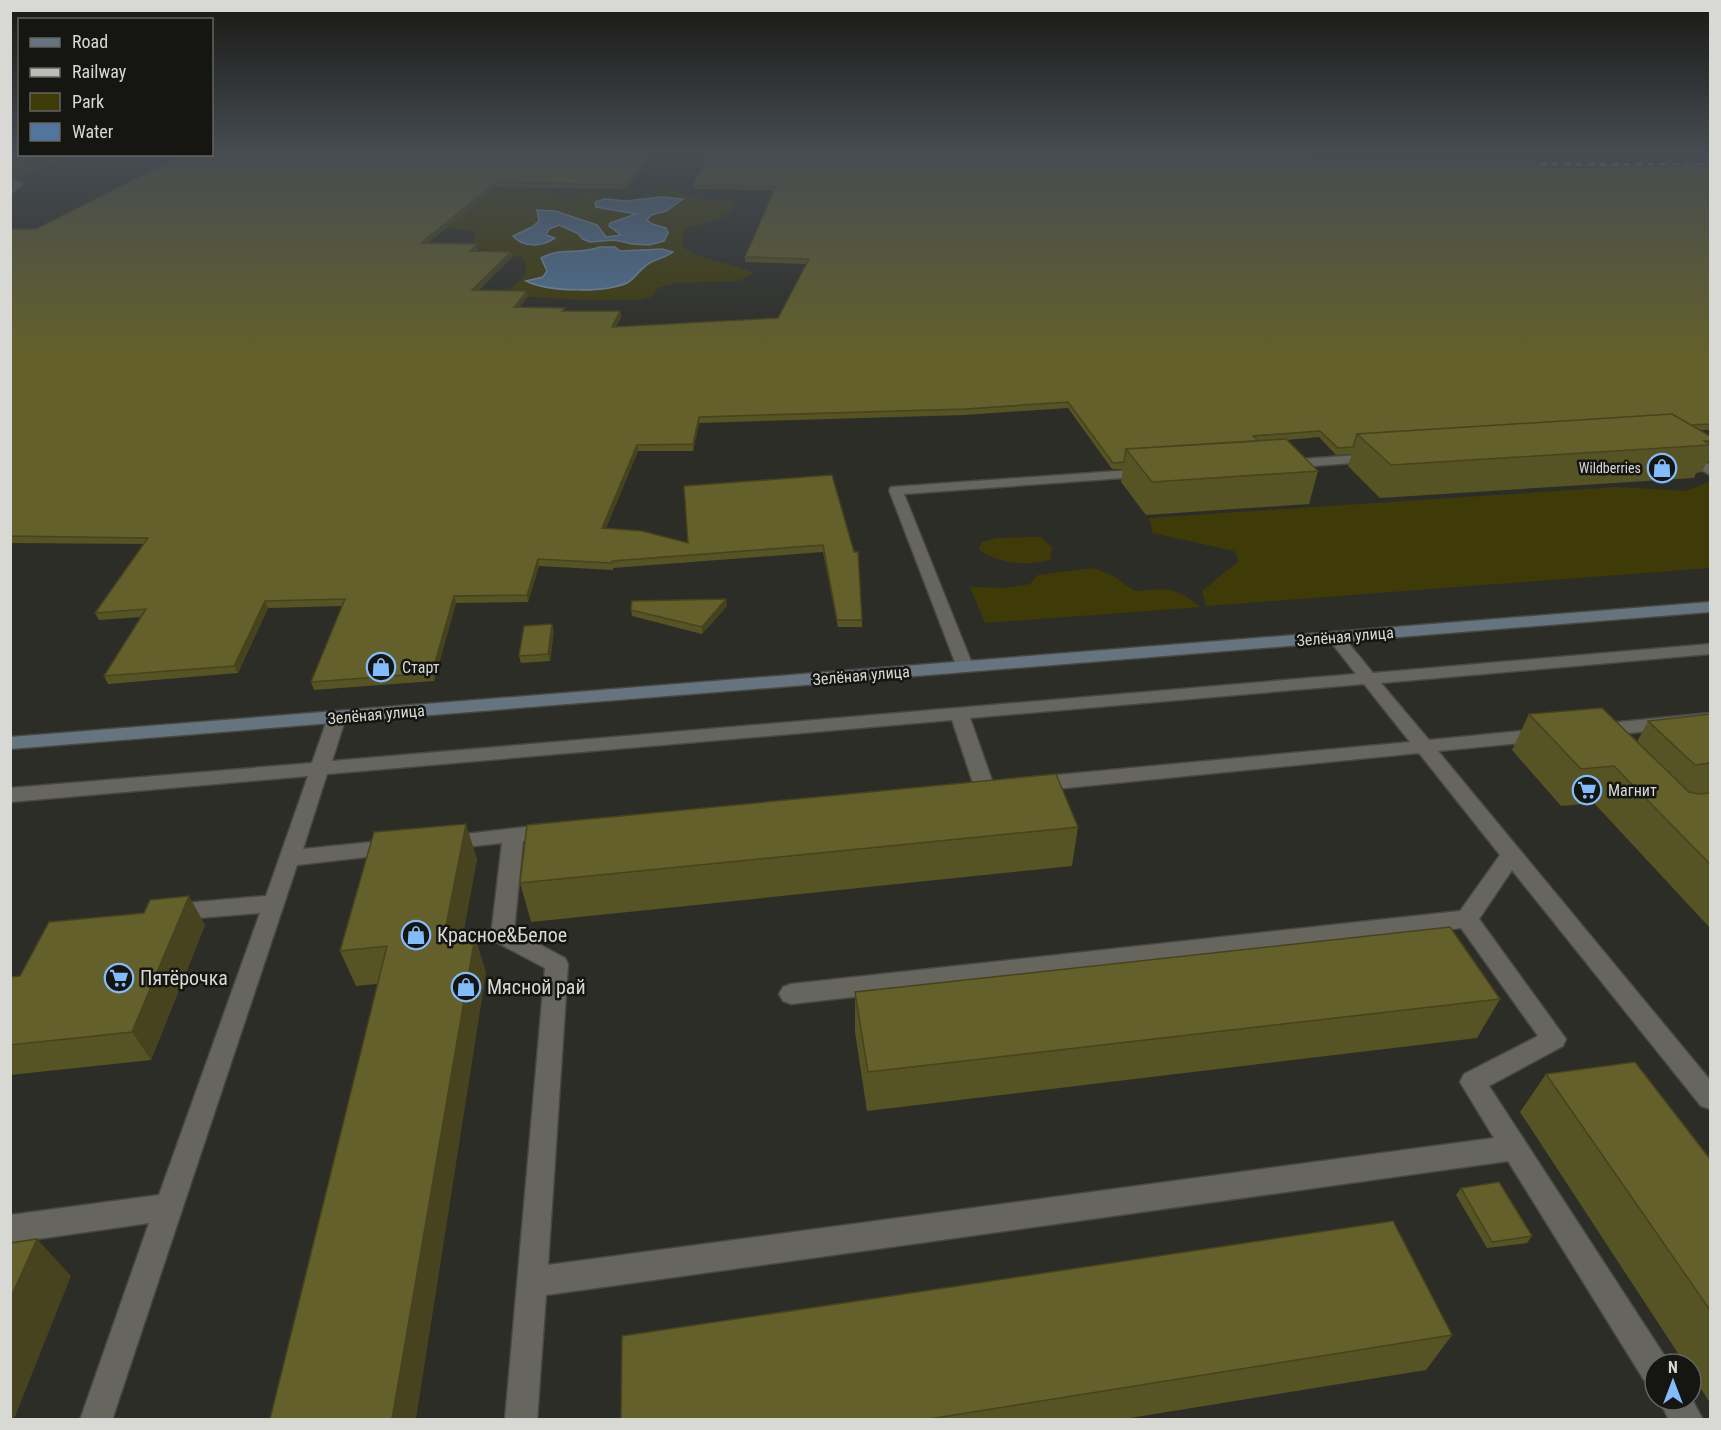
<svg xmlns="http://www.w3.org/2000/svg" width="1721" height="1430" font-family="'Roboto Condensed',sans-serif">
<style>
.green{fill:#3f3b08;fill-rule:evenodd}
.water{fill:#52759c;stroke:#7a93ad;stroke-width:1.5}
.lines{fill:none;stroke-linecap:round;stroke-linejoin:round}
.lane-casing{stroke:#484843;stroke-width:3}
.secondary-casing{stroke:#484843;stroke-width:3}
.lane{fill:#66665f;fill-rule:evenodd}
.secondary{fill:#66747f;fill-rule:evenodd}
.rail-casing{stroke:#bdbdb8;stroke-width:3}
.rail{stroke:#151512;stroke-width:2;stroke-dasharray:6;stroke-linecap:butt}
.wall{fill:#565325}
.shaded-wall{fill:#46431e}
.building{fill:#64602b;stroke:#46431e;stroke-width:1.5}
.labels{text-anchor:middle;stroke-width:5;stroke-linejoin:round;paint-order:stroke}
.far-poi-label{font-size:14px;fill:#d8d8d4;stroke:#151512;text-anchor:end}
.street-label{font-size:16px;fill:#d8d8d4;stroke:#151512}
.poi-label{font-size:16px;fill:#d8d8d4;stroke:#151512;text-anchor:start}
.near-poi-label{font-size:20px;fill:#d8d8d4;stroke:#151512;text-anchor:start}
</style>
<rect width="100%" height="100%" fill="#2d2d27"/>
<path class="green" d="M517,185l15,2 1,3 39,5 19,-3 31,7 35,-3 2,-6 15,-1c16,12 42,9 61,12 -7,23 -32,21 -51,28l-2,18c20,13 49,16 72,26l-15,8 -61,2 -20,5 -7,9 -11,3h-60l-65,-4 -7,-5 18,-17v-11l-3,-5 -52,-12 4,-5v-10l-48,-6 55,-36zM661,197l21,2 -16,12 -15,4 -5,5 6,4 14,4 -50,12 -14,2 -19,-3 -6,-6 -18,-8 -10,4 -3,7 8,2c-13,12 -27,6 -41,-2l19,-9 7,-6 29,-6 7,5 22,5 9,12 17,-2 -14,-9 1,-3 27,-9 -15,-4 -18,-11 22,2zM600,247h15l5,4 42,-2v10c-21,6 -19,14 -34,23 -19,11 -80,9 -100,-1l15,-4 4,-6 -6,-13z
M1709,482l1,86 -504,38 -4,-15 37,-30 -5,-10 -81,-18 -4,-15 468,-31 68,4z
M1041,537l11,10 -2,13c-24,6 -50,4 -71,-10l3,-8 15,-4z
M1094,568l19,8 22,15c32,-3 39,-5 66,16l-216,16 -15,-36 35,1 25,-4 8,-9z"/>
<path class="water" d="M661,197l22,2 -17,12 -15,4 -4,5 5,4 14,4 2,5 -4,8 -15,4 -17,-1 -17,-4 -25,2 -7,-3 -6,-6 -18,-8 -10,4 -3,6 9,3c-12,9 -32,10 -42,-2l19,-9 7,-6 -2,-11 18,1 42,14 9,12 15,-2 -12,-9 1,-3 26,-9 -40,-7 -1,-5 9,-3 22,2z
M600,247h15l5,4 42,-2 11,3c-8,6 -17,7 -25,12 -8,5 -13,15 -21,19 -23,10 -78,9 -101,-2l17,-4 4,-6 -6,-13c18,-11 40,-3 59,-11z"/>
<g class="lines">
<g class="lane-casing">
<path id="lane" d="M10,178l13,6 -13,10v-6l4,-3 -4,-2z
M1684,450l26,15v10l-31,-18 -1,-3z
M1373,454l6,4 -1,3 -91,7 -7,-4 7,-4z
M1146,469l7,4 -2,3 -247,18 69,172 -3,4h-12l-69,-180 2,-3z
M1335,632l6,2 32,39 337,-29v10l-329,29 48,57 113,-11 7,2 2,4 -2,4 -7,2 -104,10 272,329v29l-9,-3 -189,-236 -33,49 87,120 -3,7 -74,40 177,272 2,6h-13v20l-11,-4 -136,-219 -962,134 -9,125h-32l40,-452 -51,-27 -3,-6 11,-92 -55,6 -7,-2 -3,-5 3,-5 111,-13 7,2 3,5 -3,5 -35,5 -9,90 51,27 3,6 -20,301 946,-127 -34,-56 4,-8 74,-38 -77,-108 -670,76 -8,-3 -4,-7 4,-7 8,-3 669,-73 40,-56 -81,-102 -384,38 -7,-2 -3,-5 3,-5 7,-2 375,-35 -46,-58 -394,34 25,71 -3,5 -7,2 -7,-2 -3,-5 -23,-69 -625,54 -24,75 89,-9 7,2 3,5 -3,5 -7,2 -95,11 -185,555h-32l69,-197 -139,20v-28l149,-20 101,-282 -86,7 -8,-2 -3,-6 3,-6 8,-2 92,-8 42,-120 -298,26v-14l302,-25 16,-46 3,-4h12l3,4 -14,44 1024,-87 -29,-37z
M1710,713v12l-111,11 -6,-2 -3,-4 3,-4 6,-2z
M1691,1397l12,23h-34l-10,-20h32z"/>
</g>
<g class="secondary-casing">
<path id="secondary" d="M1710,602v10l-1700,137v-12z"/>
</g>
<use href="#lane" class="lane"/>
<use href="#secondary" class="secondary"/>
<g class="rail-casing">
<path id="rail" d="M1522,164l188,1"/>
</g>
<use href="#rail" class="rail"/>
</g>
<path class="wall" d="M10,154l60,2 -54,22 -6,-2z
M654,156l-28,33 -129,-2 -69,56 50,6 -2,2 35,1 1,5 -33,33 49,6 -9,11 46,4h55l1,6 -5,10 162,-9 29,-54 -62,-2v-5l30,-67 -82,-1v-4l853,-17 164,-3v265h-9l9,6v28l-3,-3 -5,11 -6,1 -2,5 -314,20 -32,-32 4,-12 -16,1 -17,-18 -32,3 31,31 -9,33 -163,11 -25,-33 2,-13h-11l-44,-61 -104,7 -265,8 -6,28h-55l-32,77 82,15 144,-68 30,145v7h-24l-15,-75 -210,16v2l-74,-4 -11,36 -72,1 -22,78 -120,9 -3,-8 31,-76 -74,2 -30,65 -130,11 -4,-8 37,-59 -42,3 -4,-7 48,-69 -133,-1v-314h26z
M727,606l-25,28 -70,-18 -1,-6z
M554,630l-4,31 -29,2 -2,-7z
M1529,714l108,28 11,-21 62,-7v214l-116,-125 -33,3 -49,-56z
M1078,827l-6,39 -541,56 -11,-39z
M477,859l-15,80 13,-2 11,36 -130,13 -16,-35z
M205,925l-54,135 -141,15v-98l10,-1z
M855,992l645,7 -23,39 -610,73 -12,-79z
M1546,1074l164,85v244l-19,-30v-9h-6l-165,-252z
M1461,1188l71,48 -5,7 -40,5 -31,-53z
M1452,1335l-26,35 -302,49h-503z"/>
<path class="shaded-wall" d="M42,154h27l1,2 -54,22 -5,-11z
M651,154h3v2l-28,33 -1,-4z
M496,182l1,5 -75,61 -1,-5z
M477,244l1,5 -7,7 -1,-5z
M511,252l1,5 -39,38 -1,-5z
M527,291l1,5 -13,16 -1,-5z
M620,311l1,6 -8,16 -1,-6z
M699,417v6l-6,28v-7z
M637,445l1,6 -35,84 -1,-7z
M538,559l1,7 -11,36 -1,-7z
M454,596l2,7 -22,78 -2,-8z
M726,599l1,7 -25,28v-7z
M265,601l3,7 -30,65 -4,-7z
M552,624l2,6 -4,31 -2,-7z
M466,824l11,35 -22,117 -12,-35z
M189,896l16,29 -54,135 -19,-28z
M475,937l11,36 -70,446h-24z
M37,1239l34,37 -57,143h-4v-120z"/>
<path class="building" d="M10,154h32l-31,13h-1z
M184,154h467l-26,31 -129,-3 -75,61 56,1 -7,7 41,1 -39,38 55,1 -13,16 51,1 -3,3h58l-8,16 166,-9 31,-59 -64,-2 31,-71 -83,-1 16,-31h246l579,7 12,7 164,-3v259l-19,1 -19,-11 -315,20 -4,13 -15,1 -18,-17 -67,5 5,5 -132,8 -2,13 -11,1 -45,-61 -103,7 -266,8 -6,27 -56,1 -35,83 40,3 46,12 -4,-57 148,-11 22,77h4l4,68h-25l-14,-75 -211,16v2l-74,-4 -11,36 -73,1 -22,77 -121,9 34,-83 -80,2 -31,65 -130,10 42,-67 -51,4 53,-75 -138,-2v-307h26z
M1672,414l38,22v5h-6l6,4 -319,20 -34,-31z
M1286,439l32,32 -166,11 -26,-33z
M726,599l-24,28 -71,-17 1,-9z
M552,624l-4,30 -29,2 5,-30z
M1602,708l87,84 9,2 12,-1v71l-96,-98 -33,3 -52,-55z
M1710,714v49l-15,2 -47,-44z
M1056,774l22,53 -558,56 7,-58z
M466,824l-23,117 32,-4 -83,482h-122l117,-473 -47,5 34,-119z
M189,896l-57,136 -122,13v-68l10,-1 29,-54 95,-9 6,-13z
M1450,927l50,72 -632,73 -13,-80z
M1635,1062l75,97v151l-164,-236z
M1499,1182l33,54 -40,6 -31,-54z
M1393,1221l59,114 -523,84h-308l1,-83z
M37,1239l-27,60v-56z"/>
<linearGradient id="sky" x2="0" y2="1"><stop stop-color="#191915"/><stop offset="0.43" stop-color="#464c52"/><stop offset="1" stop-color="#464c52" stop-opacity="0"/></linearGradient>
<rect width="1721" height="355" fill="url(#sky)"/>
<defs>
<g id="shop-ring" transform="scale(1.5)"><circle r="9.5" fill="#151512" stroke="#84bcfb" stroke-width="1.5"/><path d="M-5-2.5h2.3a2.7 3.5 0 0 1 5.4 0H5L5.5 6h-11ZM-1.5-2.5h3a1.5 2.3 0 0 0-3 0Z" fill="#84bcfb"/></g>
<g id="supermarket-ring" transform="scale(1.5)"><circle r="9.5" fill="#151512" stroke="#84bcfb" stroke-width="1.5"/><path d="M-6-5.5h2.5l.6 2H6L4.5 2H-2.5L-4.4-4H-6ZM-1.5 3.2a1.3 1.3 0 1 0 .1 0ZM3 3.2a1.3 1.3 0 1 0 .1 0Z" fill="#84bcfb"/></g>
</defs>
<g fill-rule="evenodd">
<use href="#shop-ring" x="1662" y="468"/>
<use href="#shop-ring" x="381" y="667"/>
<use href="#supermarket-ring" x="1587" y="790"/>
<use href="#shop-ring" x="416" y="935"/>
<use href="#supermarket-ring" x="119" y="978"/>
<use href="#shop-ring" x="466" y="987"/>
</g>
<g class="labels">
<g class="far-poi-label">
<text x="1641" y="473">Wildberries</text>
</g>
<g class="street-label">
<text transform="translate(1345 636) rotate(-5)" y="6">Зелёная улица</text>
<text transform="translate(861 675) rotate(-5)" y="6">Зелёная улица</text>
<text transform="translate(376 714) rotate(-5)" y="6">Зелёная улица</text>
</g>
<g class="poi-label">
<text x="402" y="673">Старт</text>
<text x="1608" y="796">Магнит</text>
</g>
<g class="near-poi-label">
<text x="437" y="942">Красное&amp;Белое</text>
<text x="140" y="985">Пятёрочка</text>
<text x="487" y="994">Мясной рай</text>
</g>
</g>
<rect width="1721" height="1430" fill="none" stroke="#d8d8d4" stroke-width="24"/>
<rect x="18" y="18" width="195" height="138" fill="#151512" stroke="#636360" stroke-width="1.5"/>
<rect x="30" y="38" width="30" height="9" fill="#66747f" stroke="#636360" stroke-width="1.5"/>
<text x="72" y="48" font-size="18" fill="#d8d8d4">Road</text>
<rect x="30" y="68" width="30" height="9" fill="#bdbdb8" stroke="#636360" stroke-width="1.5"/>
<text x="72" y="78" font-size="18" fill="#d8d8d4">Railway</text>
<rect x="30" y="93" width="30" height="18" fill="#3f3b08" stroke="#636360" stroke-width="1.5"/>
<text x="72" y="108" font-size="18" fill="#d8d8d4">Park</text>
<rect x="30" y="123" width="30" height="18" fill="#52759c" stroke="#636360" stroke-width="1.5"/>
<text x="72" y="138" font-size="18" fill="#d8d8d4">Water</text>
<g transform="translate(1673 1382)"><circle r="28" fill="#151512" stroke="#636360" stroke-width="1.5"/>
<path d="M0-4.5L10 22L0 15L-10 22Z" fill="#84bcfb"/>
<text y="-9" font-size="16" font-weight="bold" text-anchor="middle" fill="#d8d8d4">N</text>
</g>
</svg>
